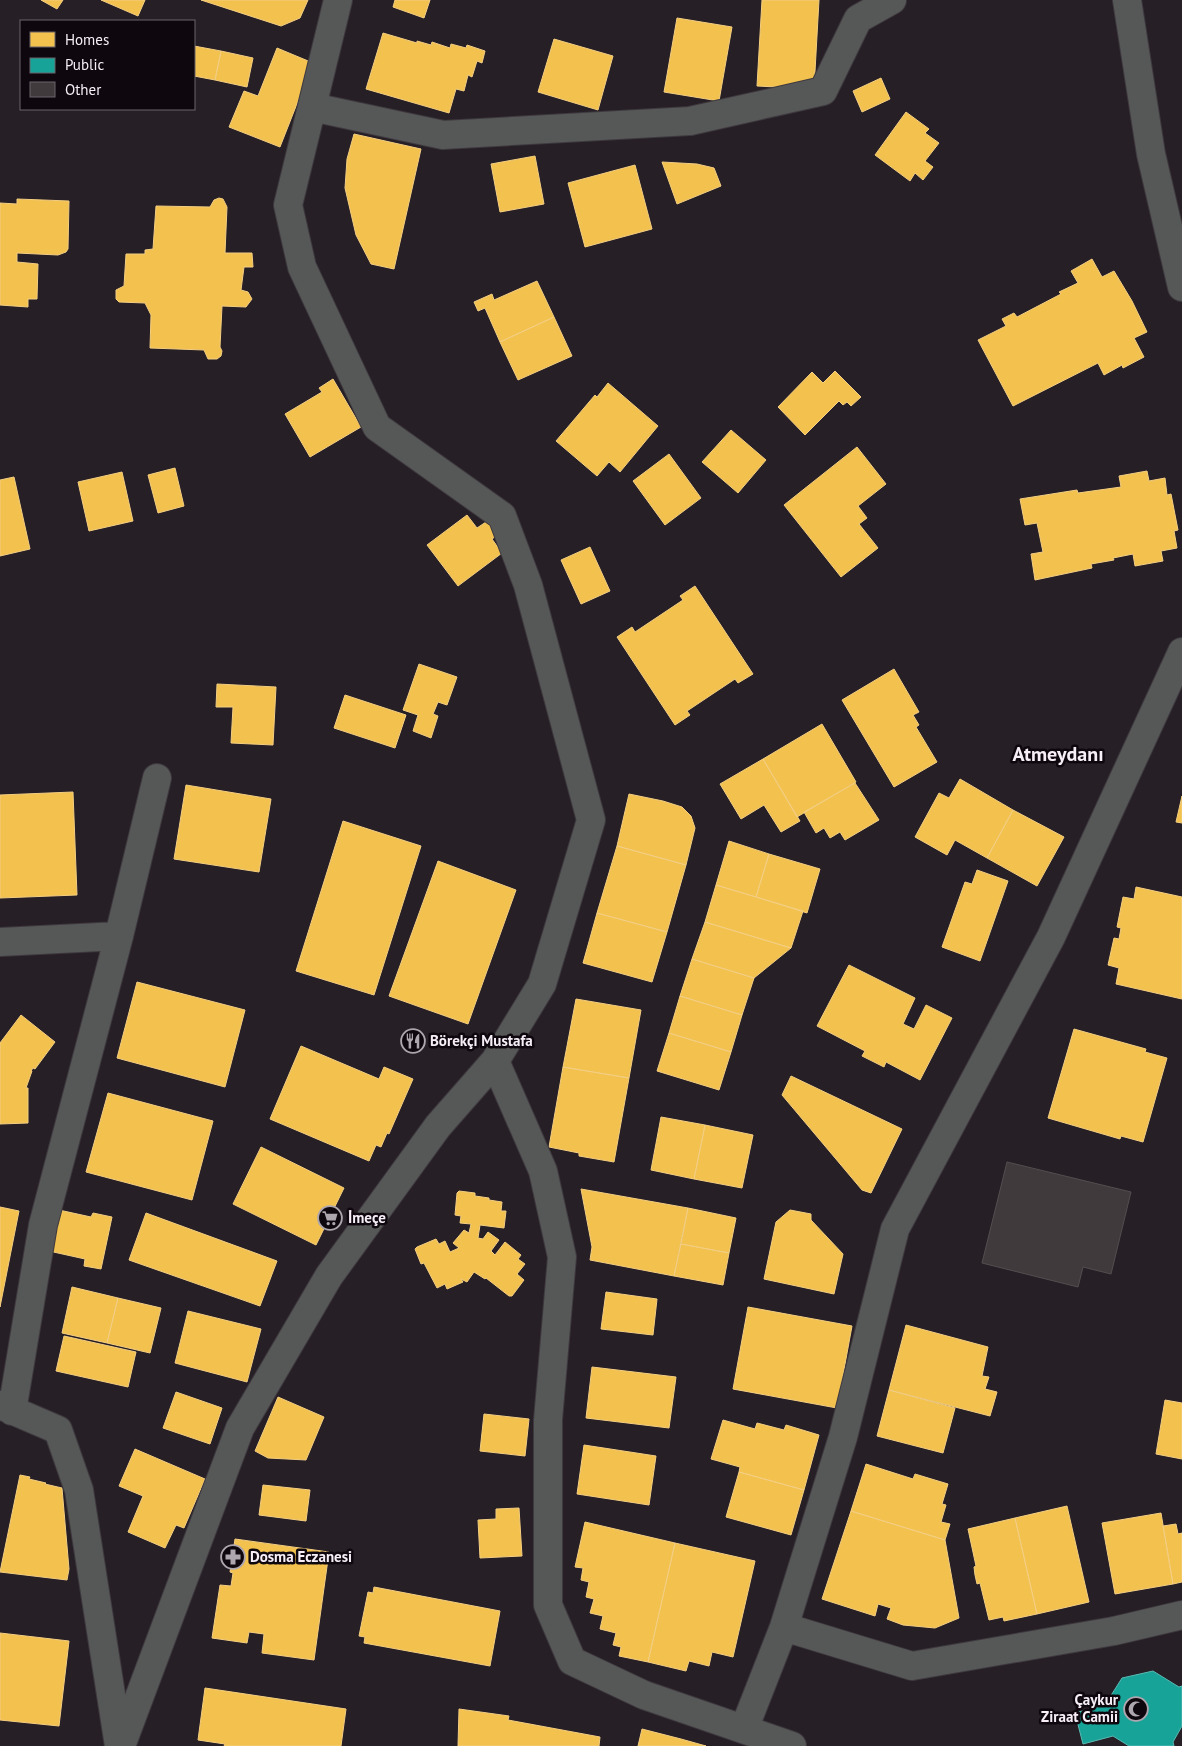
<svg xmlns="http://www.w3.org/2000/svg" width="1182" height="1746" font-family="'PT Sans',sans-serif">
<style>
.homes{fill:#f2c14e;stroke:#f4ce81}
.public{fill:#17a398;stroke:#5abab4}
.building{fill:#413a3c;stroke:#554d4f}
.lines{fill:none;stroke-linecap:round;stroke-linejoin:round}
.street-casing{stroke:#3e393e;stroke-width:30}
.street{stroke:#565757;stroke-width:28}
.labels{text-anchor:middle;stroke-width:5;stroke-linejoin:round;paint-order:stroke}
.poi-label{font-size:15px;font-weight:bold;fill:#f7eef7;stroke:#0e080e;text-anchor:start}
.district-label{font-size:20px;font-weight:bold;fill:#f7eef7;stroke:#0e080e}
</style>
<rect width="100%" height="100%" fill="#261f26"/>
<path class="homes" d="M41,0h22l-6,9z
M101,0h44l-7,16z
M201,0h107l-8,18 -19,8z
M395,0h35l-6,18 -31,-11z
M762,0h57l-5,89 -57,-3z
M677,18l55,9 -13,74 -55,-9z
M383,33l34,10v-2l14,4 1,-3 18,6 1,-4 15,4 1,-3 18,6 -3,12 -5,-2 -5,16 -4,-2 -4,16 -8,-2 -7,24 -83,-24z
M554,39l59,17 -15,54 -60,-18z
M194,46l27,5 -6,29 -21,-4z
M277,48l36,15 -33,84 -51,-20 15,-36 14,5z
M221,51l32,7 -6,29 -32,-7z
M881,78l9,21 -28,13 -9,-21z
M906,112l23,17 -4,4 14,10 -14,18 8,6 -10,13 -8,-7 -5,8 -35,-26z
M354,134l67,15 -27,120 -23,-5 -15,-29 -11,-47 2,-29z
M535,156l9,48 -44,8 -9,-48z
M662,162l35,2 17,4 7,18 -44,18z
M635,165l17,64 -67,18 -17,-64z
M219,198l4,1 4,8 -2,46h27l1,14h-9l-3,23 7,2 4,7 -6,8 -24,-1 -2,41 2,4 -1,5 -4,3h-9l-4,-9 -54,-2 1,-33 -6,-12 -26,-1 -3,-3v-9l8,-4 2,-32h19v-4l8,-1 3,-43 54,1 4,-7z
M17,199l52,2 -1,48 -2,3 -8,3 -41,-2v9l21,2 -1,35h-9v8l-28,-2v-102l17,1z
M1092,259l10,18 12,-6 18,30 15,31 -13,6 10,19 -21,11 -1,-3 -18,10 -6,-12 -85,43 -35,-66 28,-14 -4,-7 12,-6 3,4 44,-23 -2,-2 19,-9 -7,-12z
M537,281l17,36 -54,25 -15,-34 -7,3 -4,-9 18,-8 2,6z
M554,317l18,39 -54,24 -18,-38z
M835,371l26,26 -10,9 -4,-4 -4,3 -4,-4 -34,34 -27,-28 34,-35 11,11z
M333,379l28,48 -51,30 -25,-43 37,-22 -3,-4z
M608,383l50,43 -38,46 -11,-10 -12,14 -41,-35 39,-46 2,2z
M731,430l35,30 -28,33 -36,-31z
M857,447l29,37 -28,22 9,12 -8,6 19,24 -37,29 -57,-72z
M669,454l32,44 -36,27 -32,-44z
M175,468l9,38 -26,7 -10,-38z
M1147,471l2,10 16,-3 2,17 4,-1 7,36 -4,1 3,17 -16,3 2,10 -28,5 -2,-12 -20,4 1,2 -23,4 1,4 -57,12 -4,-26 12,-2 -6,-29 -12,2 -5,-26 57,-9 1,3 43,-6 -2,-11z
M122,472l11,49 -44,10 -11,-49z
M14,477l16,72 -30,7v-76z
M467,515l10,13 15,-10 11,13 -11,8 10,14 -44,33 -31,-41z
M590,547l20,44 -29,13 -20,-44z
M695,586l58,88 -15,9 -3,-4 -48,32 3,4 -15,10 -58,-88 15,-10 3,5 48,-32 -3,-4z
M419,664l38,13 -10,28 -9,-3 -5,12 5,2 -7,22 -18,-7 5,-16 -15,-5z
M894,669l25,43 -6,3 6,10 -3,2 21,35 -43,25 -52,-87z
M217,684l59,3 -3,58 -42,-2 2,-36h-17z
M345,695l61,20 -11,33 -61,-20z
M822,724l34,58 -59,35 -34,-58z
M763,759l37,62 -19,11 -17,-27 -23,14 -21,-35z
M960,779l53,31 -26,48 -32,-18 -8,15 -32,-18 24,-44 10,5z
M855,783l24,37 -34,20 -5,-8 -10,6 -6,-10 -8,5 -12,-21z
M186,785l85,14 -12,73 -85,-13z
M73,792l4,103 -77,3v-103z
M629,794l34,7 19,6 9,9 4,12 -9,37 -69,-19z
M1182,796v27l-6,-1z
M1013,810l51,27 -27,49 -50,-28z
M343,821l78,25 -47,149 -78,-24z
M729,841l40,13 -13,43 -40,-12z
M617,846l69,19 -19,67 -70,-19z
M769,854l51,15 -13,44 -51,-16z
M438,861l78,29 -48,134 -79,-28z
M977,870l31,11 -28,80 -38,-14 23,-65 7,2z
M716,885l87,26 -12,37 -86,-26z
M1136,887l46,10v102l-66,-15 3,-16 -11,-3 6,-27 5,1 2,-11 -4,-1 6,-30 11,2z
M597,913l70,19 -15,50 -69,-19z
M705,922l86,26 -37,30 -62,-19z
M692,959l62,19 -12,37 -62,-19z
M849,965l66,33 -12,26 11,5 12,-24 26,13 -32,62 -34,-18 -2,5 -22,-11 3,-5 -48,-25z
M137,982l108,28 -20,77 -108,-29z
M680,996l62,19 -11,37 -62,-19z
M576,999l65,11 -12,68 -66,-11z
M21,1015l34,27 -20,27 -2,-1 -2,3h1l-6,17h2v35l-28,1v-81z
M1074,1029l72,20 -1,3 22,6 -24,84 -22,-6 -1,3 -72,-21z
M669,1033l62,19 -12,38 -62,-19z
M301,1046l78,33 5,-12 29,12 -24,55 -2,-1 -6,14 -5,-2 -7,16 -99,-42z
M563,1067l66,11 -15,84 -35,-6v-3l-30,-6z
M791,1076l111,53 -31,64 -9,-3 -80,-95z
M108,1093l105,28 -21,79 -106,-28z
M661,1117l44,8 -11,54 -43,-9z
M705,1125l48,10 -11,53 -48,-9z
M261,1147l83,41 -28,57 -83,-41z
M581,1189l107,19 -14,68 -84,-16 2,-13z
M459,1191l16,2v3l14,2v2l13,2 -1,9h5l-2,17 -24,-3 -2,13 5,1 5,-7 11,8 -8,11 4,4 10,-13 16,13 -3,4 7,5 -8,10 7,6 -12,16h-3l-23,-18 -1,1 -11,-7 -7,10 -6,-3 2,3 -16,7 -2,-5 -8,4 -13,-25 -3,1 -6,-15 2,-2 19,-8 3,5 6,-3 5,11 9,-4 -6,-5 11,-13 5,3 2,-9 -11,-1 1,-7 -6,-1 2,-22z
M0,1207l19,4 -19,96z
M688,1208l48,10 -7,35 -48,-9z
M59,1210l32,7 2,-4 19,4 -11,52 -17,-3 1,-7 -36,-8z
M790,1210l21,4v6l32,34 -9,40 -70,-15 12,-57z
M146,1213l131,48 -17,45 -131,-46z
M681,1244l48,9 -6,32 -49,-9z
M72,1287l46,11 -11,45 -45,-10z
M606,1292l51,7 -4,36 -52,-6z
M118,1298l43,10 -11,45 -43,-10z
M748,1307l104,19 -15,82 -104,-19z
M188,1311l73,18 -14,53 -72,-19z
M906,1325l82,22 -6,29 7,1 -4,12 12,3 -7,24 -101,-26z
M64,1336l72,16 -8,35 -72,-16z
M592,1367l84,10 -7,51 -83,-10z
M889,1390l66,18 -12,45 -66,-17z
M176,1392l46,16 -12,36 -47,-16z
M278,1397l46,20 -18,43 -38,-2 -13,-7z
M1165,1400l17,3v56l-26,-5z
M484,1414l45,5 -4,37 -45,-5z
M723,1420l32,9 2,-6 27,7 2,-5 33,10 -15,55 -65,-18 1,-5 -29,-8z
M584,1445l72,11 -7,49 -72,-11z
M135,1449l70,30 -21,49 -8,-3 -11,23 -37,-16 15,-36 -24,-10z
M866,1464l47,15 2,-5 33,10 -6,20 4,1 -5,17 9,2 -5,16 -94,-29z
M739,1472l65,18 -13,45 -65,-18z
M20,1475l10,2 -1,2 17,4 -1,1 17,4 7,81 -2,11 -67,-8z
M263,1485l47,5 -4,31 -47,-6z
M1067,1506l22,96 -52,12 -22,-96z
M519,1508l3,48 -42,2 -2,-38 18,-1v-10z
M851,1511l94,29 14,78 -24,10 -32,-3 -16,-6 4,-11 -13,-4 -3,12 -53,-17z
M1161,1513l12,71 -58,10 -13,-71z
M1015,1518l22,96 -33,7 -1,-4 -14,3 -9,-37 -3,1 -2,-9 -1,-8 2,-1 -8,-37z
M585,1522l90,21 -27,119 -29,-6 2,-9 -8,-2 3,-12 -16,-4 3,-13 -13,-3 4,-14 -8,-2 3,-15 -8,-2 2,-12 -8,-1z
M1176,1524l2,10 4,-1v49l-9,2 -10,-58z
M235,1539l94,13 -15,108 -52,-7 2,-19 -15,-2 -2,11 -35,-5 8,-53 11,1 2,-13 -3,-1z
M675,1543l80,18 -22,96 -21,-5 -3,14 -20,-5 -3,10 -38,-9z
M374,1587l126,24 -10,55 -126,-23 1,-6 -6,-1 9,-44 5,1z
M0,1633l69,8 -10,85 -59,-6z
M205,1688l141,21 -5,37h-117l1,-2 -27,-4z
M459,1709l50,7 -1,4 92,17 -1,9h-141z
M642,1729l39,10 25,7h-68z"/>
<path class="public" d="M1153,1671l26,16 3,-1v40l-9,16 1,4h-45l-16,-10 -30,8 -8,-31 30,-8 17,-27z"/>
<path class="building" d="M1007,1162l124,30 -20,82 -28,-7 -5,20 -96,-24z"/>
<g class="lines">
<g class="street-casing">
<path id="street" d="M1127,0l24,154 31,133
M312,107l131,28 247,-14 133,-30 35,-72 34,-19
M0,942l119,-6
M495,1061l48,110 19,86 -14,163v185l24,56 72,34 148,51
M0,1405l58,25 21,60 40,256
M12,1411l31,-186 76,-289 38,-158
M784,1627l128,39 202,-35 68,-16
M744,1729l40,-102 59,-190 52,-208 156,-292 131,-285
M121,1746l119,-318 89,-152 109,-150 57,-65 47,-77 49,-164 -63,-235 -26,-69 -125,-89 -75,-160 -14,-62 50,-205"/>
</g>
<use href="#street" class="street"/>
</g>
<defs>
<g id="restaurant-ring" transform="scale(1.25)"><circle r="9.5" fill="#0e080e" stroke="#aea6ae" stroke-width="1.5"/><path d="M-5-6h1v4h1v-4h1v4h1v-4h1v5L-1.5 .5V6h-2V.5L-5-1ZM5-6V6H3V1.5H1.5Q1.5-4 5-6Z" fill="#aea6ae"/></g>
<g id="supermarket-ring" transform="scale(1.25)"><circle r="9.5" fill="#0e080e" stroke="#aea6ae" stroke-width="1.5"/><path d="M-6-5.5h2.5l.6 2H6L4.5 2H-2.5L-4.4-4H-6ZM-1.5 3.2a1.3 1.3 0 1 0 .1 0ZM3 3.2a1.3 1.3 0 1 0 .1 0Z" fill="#aea6ae"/></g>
<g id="pharmacy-ring" transform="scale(1.25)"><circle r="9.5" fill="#0e080e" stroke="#aea6ae" stroke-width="1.5"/><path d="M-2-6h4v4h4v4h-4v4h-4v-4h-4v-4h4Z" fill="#aea6ae"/></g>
<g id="mosque-ring" transform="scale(1.25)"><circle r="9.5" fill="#0e080e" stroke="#aea6ae" stroke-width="1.5"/><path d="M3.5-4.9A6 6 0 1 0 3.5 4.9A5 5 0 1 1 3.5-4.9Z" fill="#aea6ae"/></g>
</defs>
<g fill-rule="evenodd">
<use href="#restaurant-ring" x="413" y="1041"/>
<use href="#supermarket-ring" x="330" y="1218"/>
<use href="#pharmacy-ring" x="233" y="1557"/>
<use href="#mosque-ring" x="1136" y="1709"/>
</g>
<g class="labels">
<g class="poi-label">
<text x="430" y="1046">Börekçi Mustafa</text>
<text x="348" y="1223">İmeçe</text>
<text x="250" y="1562">Dosma Eczanesi</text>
<text x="1118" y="1705" text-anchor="end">Çaykur<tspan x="1118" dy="17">Ziraat Camii</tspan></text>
</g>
<g class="district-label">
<text x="1058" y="761">Atmeydanı</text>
</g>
</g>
<rect x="20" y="20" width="175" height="90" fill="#0e080e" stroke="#6b646b"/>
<rect x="30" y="32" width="25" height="15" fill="#f2c14e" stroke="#6b646b"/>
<text x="65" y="45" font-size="15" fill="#f7eef7">Homes</text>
<rect x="30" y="58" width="25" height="15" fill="#17a398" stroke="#6b646b"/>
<text x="65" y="70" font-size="15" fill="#f7eef7">Public</text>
<rect x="30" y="82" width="25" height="15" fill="#413a3c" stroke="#6b646b"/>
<text x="65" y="95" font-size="15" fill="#f7eef7">Other</text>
</svg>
